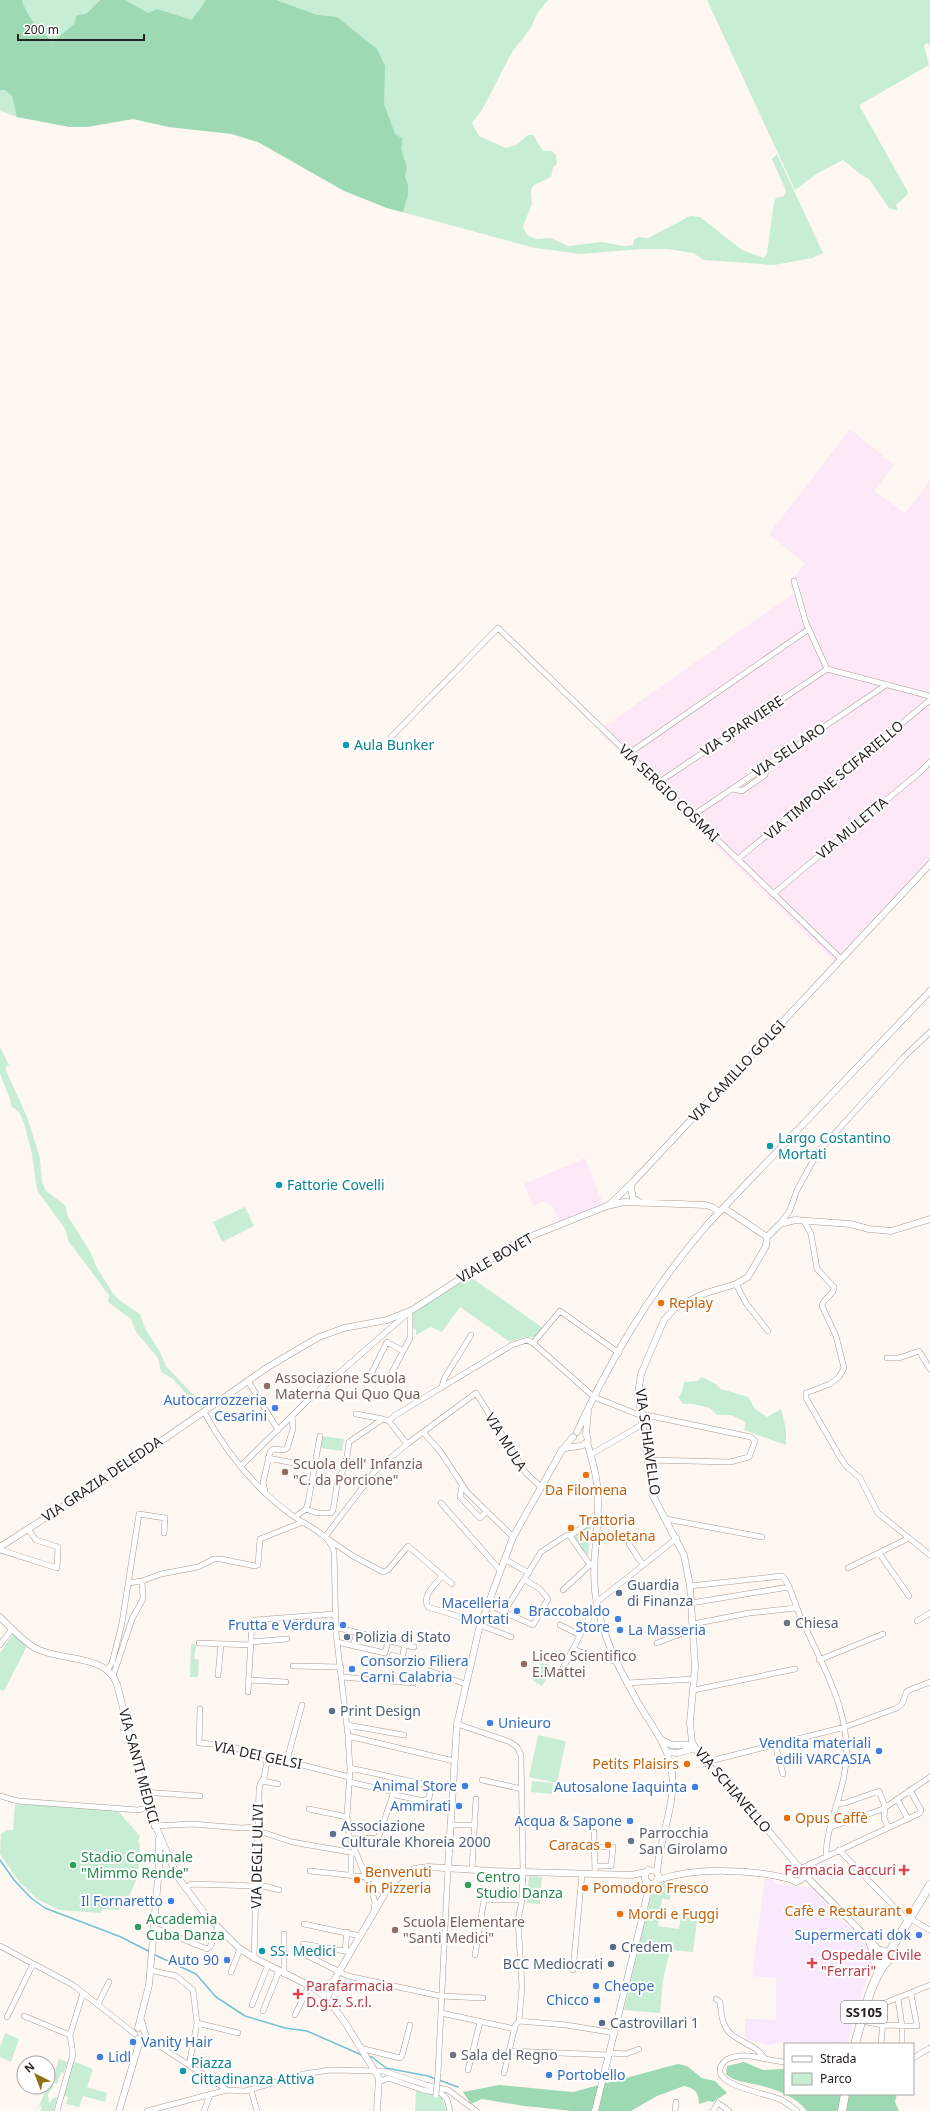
<svg xmlns="http://www.w3.org/2000/svg" width="930" height="2111" font-family="'Noto Sans',sans-serif">
<style>
.industrial{fill:#fde8f7}
.medical{fill:#f8e9fc}
.green{fill:#c7edd4}
.forest{fill:#9ddab4}
.lines{fill:none;stroke-linecap:round;stroke-linejoin:round}
.stream{stroke:#71c2d3;stroke-width:1.5}
.minor-casing{stroke:#a79b93;stroke-width:6}
.tertiary-casing{stroke:#a79b93;stroke-width:7}
.primary-casing{stroke:#a79b93;stroke-width:9}
.minor{stroke:#fff;stroke-width:5}
.tertiary{stroke:#fff;stroke-width:6}
.primary{stroke:#fff;stroke-width:8}
.minor-bridge-casing{stroke:#a79b93;stroke-width:6;stroke-linecap:butt}
.minor-bridge{stroke:#fff;stroke-width:5}
.culture-dot{fill:#0f9aa8;stroke:#fff;stroke-width:1.5}
.food-dot{fill:#e8710a;stroke:#fff;stroke-width:1.5}
.education-dot{fill:#8d6e63;stroke:#fff;stroke-width:1.5}
.shop-dot{fill:#3f7fe0;stroke:#fff;stroke-width:1.5}
.service-dot{fill:#5c6f8a;stroke:#fff;stroke-width:1.5}
.worship-dot{fill:#6b7280;stroke:#fff;stroke-width:1.5}
.leisure-dot{fill:#2e9e5b;stroke:#fff;stroke-width:1.5}
.health-dot{fill:#e0444e;stroke:#fff;stroke-width:1.5}
.labels{text-anchor:middle;stroke-width:4;stroke-linejoin:round;paint-order:stroke}
.shield{fill:#fff;stroke:#686462;stroke-width:1}
.shield-label{font-size:13px;font-weight:bold;fill:#27221f}
.street-label{font-size:14px;fill:#27221f;stroke:#fff}
.culture-label{font-size:14px;fill:#0d838f;stroke:#fff;text-anchor:start}
.food-label{font-size:14px;fill:#c56008;stroke:#fff;text-anchor:start}
.education-label{font-size:14px;fill:#785e54;stroke:#fff;text-anchor:start}
.shop-label{font-size:14px;fill:#366cbe;stroke:#fff;text-anchor:end}
.service-label{font-size:14px;fill:#4e5e75;stroke:#fff;text-anchor:start}
.worship-label{font-size:14px;fill:#5b616d;stroke:#fff;text-anchor:start}
.leisure-label{font-size:14px;fill:#27864d;stroke:#fff;text-anchor:start}
.health-label{font-size:14px;fill:#be3a42;stroke:#fff;text-anchor:start}
</style>
<rect width="100%" height="100%" fill="#fff7f2"/>
<path class="industrial" d="M850,429l44,36 -20,26 31,22 25,-32v378l-96,102 -236,-230 196,-138 -5,-10 16,-19 -36,-30z
M585,1158l18,46 -44,17 -5,-13 -9,-7 -12,5 -9,-22z"/>
<path class="medical" d="M765,1878l7,1 5,5 35,4 57,61 2,16 -24,78 -63,-1 -16,3 -23,-6v-20l31,1v-42l-24,-2z"/>
<path class="green" d="M0,0h548l-10,12 -8,17 -18,23 -30,58 -10,13 7,13 27,12 10,-3 12,-10h5l10,16h9l4,4 1,9 -4,3 -2,10 -17,8 -3,4 1,15 -9,22 4,9 9,4 15,-1 17,8 34,-4 22,4 9,-1 1,-5 4,-3 10,1 42,-22 10,1 42,33 22,8 3,-5 7,-51 2,-4 8,-2 2,-5 -14,-32 5,-5 46,99 -11,5 -38,7 -70,-5 -11,-7 -25,-4h-26l-61,5 -46,-6 -148,-40 -43,-18 -86,-48 -26,-8 -63,-7 -36,-8 -46,8h-17l-53,-10 -17,-6z
M707,0h223v45l-4,-2 -2,3 5,19 -70,40 49,87 -1,3 -11,10 2,6 -9,-3 -20,-29 -9,-5 -17,-14 -25,13 -23,17z
M0,1047l9,18 -4,3 22,49 13,41 2,24 4,9 20,15 1,9 24,38 5,13 16,26 7,8 21,14 5,14 15,24 6,14 38,40 -4,3 -27,-30 -12,-7 -3,-14 -22,-26 -5,-13 -23,-17 1,-7 -40,-53 -4,-13 -28,-39 -5,-36 -8,-31 -5,-11 -8,-6 -1,-7 -10,-25z
M245,1207l9,19 -32,16 -9,-20z
M469,1276l74,52 -9,9h-10l-14,5 -50,-35 -18,25 -11,-5 -15,8v-5l-4,-2v-14z
M702,1377l14,7 5,5 27,8 7,12 12,8 14,-8 5,20v16l-42,-15 2,-8 -15,-7h-14l-7,-7 -17,-4h-10l-5,-7 3,-2 3,-13 13,-1z
M322,1436l22,3 -2,12 -21,-3z
M591,1523l-3,36 -14,-22z
M13,1634l14,12 -23,45 -4,-1v-37z
M191,1644l5,1 -2,14 5,1 -1,17h-8z
M542,1662l10,6 -10,18 -10,-6z
M538,1735l28,6 -9,42 -28,-6z
M532,1781l21,2 -1,11 -21,-2z
M19,1804l98,6 23,26 -2,6 2,2 -2,32 -13,30 -3,-2 -3,6 -17,-1 -1,4 -42,-3 -22,-11 -19,-19 -18,-26 1,-20 5,-4h7l2,-25z
M529,1876l13,1 -2,27 -13,-1z
M673,1880l-3,20 -8,-1 -4,27 21,3 3,-19 16,3 -5,39 -23,-2 -7,30 -3,33 -36,-3 26,-112c5,-11 11,-16 23,-18z
M5,2033l14,6 -8,23 -11,-5v-10z
M59,2059l8,3 -3,11 -3,-1 -4,12 -6,-3z
M73,2061l20,8 -6,18 20,6 -2,9 -22,-6 -4,11 -13,-3 2,-7 -5,-2z
M48,2085l6,1 -6,8 1,10 3,-5 5,-2 -3,14h-14l2,-4 -3,-1z
M416,2090l5,3 20,2 6,16h-32z"/>
<path class="forest" d="M0,0h22c4,16 19,32 31,42l21,-18 3,-9 9,-1 14,-14h25l23,13 9,-4 35,11 14,-20h70l41,15 20,2 40,32 8,17 -1,38 11,30 8,5 -2,10 6,18 -2,9 3,9v10l-5,17 -16,-4 -43,-17 -86,-49 -26,-8 -63,-7 -36,-8 -46,8h-17l-53,-10 -5,-21 -7,-6h-5z
M744,2062l19,8 22,-1v25h112l-2,8 4,9h-92c-12,-15 -31,-22 -49,-26 -10,-3 -24,-3 -32,-11l1,-8z
M678,2064l9,2 15,12 13,3 12,12 -14,9 -5,-1 -9,3c0,-11 -4,-16 -15,-18l-27,10 -26,15h-58l-49,-5 -42,-7 -11,5 -8,-12 36,-7 74,7z"/>
<g class="lines">
<path class="stream" d="M0,1860l14,20 17,18 14,10 76,29 29,15
M153,1954l43,20 20,23 29,19 40,12 22,3 57,25
M367,2056l5,1 14,11 42,8 30,11"/>
<g class="minor-casing">
<path id="minor" d="M794,581l12,42 21,46 103,27
M391,737l107,-109 343,331
M628,754l181,-125
M658,783l169,-114
M732,789l10,2 23,-16 2,-9
M692,816l194,-131
M738,859l192,-159
M773,894l147,-122 10,-10
M804,1221l7,13 6,35 17,18c0,9 -11,11 -12,19l14,30 8,32 -5,9 -9,7 -24,9v5l34,59 6,9 14,12 18,35 52,42
M780,1224l10,-14 7,-20 21,-38 87,-96 25,-24
M736,1284l10,19 22,28
M533,1343l27,-32 59,42
M403,1351l-16,-9 -16,32 16,8 23,-44v-26
M887,1358h12l20,-7 11,18
M248,1381l30,49
M442,1387l2,-8 27,-44
M204,1412c23,42 53,79 92,106 15,10 33,16 38,34l2,81 12,103 2,33 -3,48 2,18 23,58 3,9 -1,9
M356,1414l27,5
M641,1414l110,23 4,4 -6,16 -19,5 -82,-2
M423,1432l17,19 27,41 46,45
M407,1444l-18,-23 5,-5 118,-71 15,-5 6,3 61,54 48,19
M590,1455l53,-31
M268,1458l46,9
M241,1466l65,-64 103,-90
M462,1486l-2,11 20,21 7,-7
M265,1491l-2,-8 7,-31 3,-3 11,1 3,-2 6,-19 -1,-13
M441,1503l59,67
M306,1509l11,4h14l2,-3 5,-31 8,-14 3,-23 34,-23 6,2
M295,1517l11,-8 2,-6 12,-67
M666,1519l96,18
M570,1536l18,26 6,4
M629,1544l14,21
M0,1550l57,18 1,-21 -22,-7 -8,-11
M879,1553l30,43
M504,1559l25,14
M848,1568l61,-30
M442,1576c-6,8 -21,20 -14,31l52,16
M128,1583l14,-2 19,-7 37,-7 16,-8h7l34,7 3,-1 2,-26 43,-17
M452,1584l-44,-38 -20,24 -5,2 -30,-16 -28,-19 50,-66 32,-27 69,-51 50,80 15,14
M690,1586l92,-10c7,4 15,35 20,44 22,49 54,100 42,156 -5,27 -18,53 -18,80
M563,1590l27,-25
M597,1602l80,-64
M487,1603l17,9 37,-60 26,-17 3,1 21,-15 6,-1
M691,1603l98,-16
M504,1612l29,13 15,-26 -8,-10 -15,-9
M917,1621l13,-8
M693,1624l56,-11 47,-5
M480,1625l31,12
M560,1625l20,10
M335,1627l79,20
M251,1642l36,-3
M337,1642l48,11 3,-12
M199,1643l52,2
M657,1643l36,-14
M0,1645l12,-16
M353,1646l4,-13
M573,1649l18,-35 7,-5
M392,1655l10,3 3,-13
M819,1660l64,-26
M293,1666l48,1
M563,1668l10,-19 21,8 22,4
M107,1670l5,-7 10,-40 17,-109 26,4 -1,15
M430,1671l35,13
M218,1675l3,-31
M113,1676l19,-57 11,-20 -1,-18
M342,1677l71,6
M249,1680l37,2
M627,1683l67,-4
M694,1690l101,-21
M248,1692l4,-70 3,-2 79,-6
M200,1709l-1,34 25,2 125,32
M457,1724l53,18 7,5 4,8 2,116 -1,29 -4,20 4,67 -3,34
M347,1725l57,10
M348,1736l106,25
M775,1744l8,30
M287,1760l15,-55
M706,1762l139,-35 52,-19 5,-4 5,-13 23,-9
M482,1780l40,9
M262,1781l16,3
M349,1782l45,10 2,3 27,6 6,-3 2,-9 -3,-4 -78,-17
M143,1792l57,4
M0,1796l18,5 120,9 10,-2
M897,1799l11,20
M837,1804l8,-1 34,-12 6,16 -1,11 4,10
M309,1809l38,8
M450,1825h24
M154,1826l38,-2 49,4 15,-1
M831,1827l52,-18 47,-32
M256,1830l36,12 63,11
M594,1832l1,42
M350,1839l28,-1 16,-46
M595,1847h18l-2,19h-16
M839,1850l69,71
M802,1868l118,-55 1,-3 -11,-20
M472,1869l4,-70
M310,1871l56,6 15,4 14,-2
M351,1876v-24
M373,1879l12,14
M256,1884l23,6
M370,1884l15,9
M185,1888l6,-4 65,2
M909,1918l21,12
M304,1924l56,12
M153,1927l54,22 3,-2 7,-18
M284,1934v40
M303,1944l48,8
M0,1946l73,39 62,49
M345,1951l2,-19
M304,1954l44,22 92,20 43,2
M475,1955l9,-55h38
M254,1958l5,-167 1,-7 4,-6 4,-23
M150,1970l26,6 17,14 4,33 -8,42
M573,1970l9,-96
M231,1972l9,-23
M716,1999l4,3c1,8 1,17 5,24 7,16 30,16 40,33
M898,1999l4,27v18
M98,2004l11,-22
M252,2005l16,-40
M865,2005h15l50,-20
M263,2011l16,-40
M441,2013l74,16
M295,2015l14,-29
M24,2016l46,19
M7,2017l26,-53
M519,2021l47,4 49,8
M862,2021l20,4 35,1 -6,-32
M197,2023l41,10
M144,2038l8,3 75,49 18,1 59,-17 26,-4 53,1 43,14 22,5 28,21
M881,2044l3,-33 -1,-7
M360,2048l40,10 2,-2 8,-31
M509,2051l100,4
M610,2053l16,1 13,-5
M913,2058l17,-10
M785,2062c-20,-1 -40,-12 -59,-2 -26,23 38,33 50,38 8,2 15,8 21,13
M468,2070l12,-48
M438,2073l10,-206
M504,2073l11,-47 4,-5
M379,2082l9,-4 35,12 18,3 6,6 3,12
M251,2090l6,21
M57,2111l16,-57 -3,-19 13,-42
M147,2111l80,-21
M204,2111l6,-16
M675,2111l1,-9
M713,2111l5,-8 11,8"/>
</g>
<g class="tertiary-casing">
<path id="tertiary" d="M632,1183l-1,6 2,9 8,5
M609,1205l24,-23 297,-318
M724,1208l43,29 13,-13 15,-4 55,4 19,5 22,2 39,-12
M767,1237l-1,9 -18,31 -12,7 -30,9 -30,14 -12,13 -23,54 -3,20 15,102 31,59 6,31 5,81 -5,56 2,19 8,14 51,54 47,56
M577,1432c34,-74 77,-146 130,-207l223,-234
M587,1442c5,18 11,37 11,56 1,38 -9,72 0,111 7,34 25,67 42,97 13,22 29,41 32,67 4,30 -13,68 -15,99
M563,1449c9,-4 21,0 25,-9l-2,-6 2,-22
M0,1547l121,-78 147,-102 51,-30 25,-9 43,-8 25,-10 107,-69 88,-35 17,-4 82,3 6,2 7,5
M0,1617c11,11 22,23 35,31 25,14 70,5 82,36l31,124 29,68 28,38 34,34 15,10 60,30 13,10 19,26 33,54 -2,33
M662,1740l10,5h21
M667,1752l11,1 17,-5
M448,1867l9,-143 22,-95 34,-92 49,-87 11,-13
M804,1874l-2,5 -6,3 -6,-3 -2,-5 6,-7 8,1 2,6 76,77
M658,1880c38,-13 93,-11 132,-1
M647,1895l12,-18 -3,-6 -8,-1 -3,5v4l4,5 6,-1
M869,1942l5,13
M314,1988l12,-1 7,-5
M329,1994l4,-12 57,-97 13,-11 11,-5 14,-2 65,4 139,4 14,-3
M138,2028l11,-43 10,-118v-28
M138,2046l7,-12 -4,-14
M119,2111l19,-64v-8
M595,2111l46,-188 6,-28 -1,-13"/>
</g>
<g class="primary-casing">
<path id="primary" d="M874 1958a7 7 0 1 1 14 0a7 7 0 1 1-14 0Z
M887,1956l43,-71
M855,2044c8,-28 13,-55 29,-80
M842,2111l3,-17"/>
</g>
<use href="#minor" class="minor"/>
<use href="#tertiary" class="tertiary"/>
<use href="#primary" class="primary"/>
<g class="minor-bridge-casing">
<path id="minor-bridge" d="M436,2095l2,-22"/>
</g>
<use href="#minor-bridge" class="minor-bridge"/>
</g>
<g class="culture-dot">
<circle cx="346" cy="745" r="4"/>
<circle cx="770" cy="1146" r="4"/>
<circle cx="279" cy="1185" r="4"/>
<circle cx="262" cy="1951" r="4"/>
<circle cx="183" cy="2071" r="4"/>
</g>
<g class="food-dot">
<circle cx="661" cy="1303" r="4"/>
<circle cx="586" cy="1475" r="4"/>
<circle cx="571" cy="1528" r="4"/>
<circle cx="687" cy="1764" r="4"/>
<circle cx="787" cy="1818" r="4"/>
<circle cx="608" cy="1845" r="4"/>
<circle cx="357" cy="1880" r="4"/>
<circle cx="585" cy="1888" r="4"/>
<circle cx="909" cy="1911" r="4"/>
<circle cx="620" cy="1914" r="4"/>
</g>
<g class="education-dot">
<circle cx="267" cy="1386" r="4"/>
<circle cx="285" cy="1472" r="4"/>
<circle cx="524" cy="1664" r="4"/>
<circle cx="395" cy="1930" r="4"/>
</g>
<g class="shop-dot">
<circle cx="275" cy="1408" r="4"/>
<circle cx="517" cy="1611" r="4"/>
<circle cx="618" cy="1619" r="4"/>
<circle cx="343" cy="1625" r="4"/>
<circle cx="620" cy="1630" r="4"/>
<circle cx="352" cy="1669" r="4"/>
<circle cx="490" cy="1723" r="4"/>
<circle cx="879" cy="1751" r="4"/>
<circle cx="465" cy="1786" r="4"/>
<circle cx="695" cy="1787" r="4"/>
<circle cx="459" cy="1806" r="4"/>
<circle cx="630" cy="1821" r="4"/>
<circle cx="171" cy="1901" r="4"/>
<circle cx="919" cy="1935" r="4"/>
<circle cx="227" cy="1960" r="4"/>
<circle cx="596" cy="1986" r="4"/>
<circle cx="597" cy="2000" r="4"/>
<circle cx="133" cy="2042" r="4"/>
<circle cx="100" cy="2057" r="4"/>
<circle cx="549" cy="2075" r="4"/>
</g>
<g class="service-dot">
<circle cx="619" cy="1593" r="4"/>
<circle cx="347" cy="1637" r="4"/>
<circle cx="332" cy="1711" r="4"/>
<circle cx="333" cy="1834" r="4"/>
<circle cx="613" cy="1947" r="4"/>
<circle cx="611" cy="1964" r="4"/>
<circle cx="602" cy="2023" r="4"/>
</g>
<g class="worship-dot">
<circle cx="787" cy="1623" r="4"/>
<circle cx="631" cy="1841" r="4"/>
<circle cx="453" cy="2055" r="4"/>
</g>
<g class="leisure-dot">
<circle cx="73" cy="1865" r="4"/>
<circle cx="468" cy="1885" r="4"/>
<circle cx="138" cy="1927" r="4"/>
</g>
<g class="health-dot">
<path d="M902 1864h4v4h4v4h-4v4h-4v-4h-4v-4h4z"/>
<path d="M810 1957h4v4h4v4h-4v4h-4v-4h-4v-4h4z"/>
<path d="M296 1988h4v4h4v4h-4v4h-4v-4h-4v-4h4z"/>
</g>
<g class="labels">
<rect class="shield" x="841" y="2001" width="46" height="22" rx="3"/>
<g class="shield-label">
<text x="864" y="2017">SS105</text>
</g>
<g class="street-label">
<text transform="translate(742 726) rotate(-34)" y="5">VIA SPARVIERE</text>
<text transform="translate(789 750) rotate(-34)" y="5">VIA SELLARO</text>
<text transform="translate(834 780) rotate(-40)" y="5">VIA TIMPONE SCIFARIELLO</text>
<text transform="translate(669 793) rotate(44)" y="5">VIA SERGIO COSMAI</text>
<text transform="translate(852 828) rotate(-40)" y="5">VIA MULETTA</text>
<text transform="translate(737 1071) rotate(-47)" y="5">VIA CAMILLO GOLGI</text>
<text transform="translate(495 1258) rotate(-30)" y="5">VIALE BOVET</text>
<text transform="translate(506 1442) rotate(58)" y="5">VIA MULA</text>
<text transform="translate(648 1442) rotate(82)" y="5">VIA SCHIAVELLO</text>
<text transform="translate(102 1479) rotate(-34)" y="5">VIA GRAZIA DELEDDA</text>
<text transform="translate(258 1755) rotate(12)" y="5">VIA DEI GELSI</text>
<text transform="translate(139 1766) rotate(75)" y="5">VIA SANTI MEDICI</text>
<text transform="translate(733 1790) rotate(49)" y="5">VIA SCHIAVELLO</text>
<text transform="translate(257 1856) rotate(-89)" y="5">VIA DEGLI ULIVI</text>
</g>
<g class="culture-label">
<text x="354" y="750">Aula Bunker</text>
<text x="778" y="1143">Largo Costantino<tspan x="778" dy="16">Mortati</tspan></text>
<text x="287" y="1190">Fattorie Covelli</text>
<text x="270" y="1956">SS. Medici</text>
<text x="191" y="2068">Piazza<tspan x="191" dy="16">Cittadinanza Attiva</tspan></text>
</g>
<g class="food-label">
<text x="669" y="1308">Replay</text>
<text x="586" y="1495" text-anchor="middle">Da Filomena</text>
<text x="579" y="1525">Trattoria<tspan x="579" dy="16">Napoletana</tspan></text>
<text x="679" y="1769" text-anchor="end">Petits Plaisirs</text>
<text x="795" y="1823">Opus Caffè</text>
<text x="600" y="1850" text-anchor="end">Caracas</text>
<text x="365" y="1877">Benvenuti<tspan x="365" dy="16">in Pizzeria</tspan></text>
<text x="593" y="1893">Pomodoro Fresco</text>
<text x="901" y="1916" text-anchor="end">Cafè e Restaurant</text>
<text x="628" y="1919">Mordi e Fuggi</text>
</g>
<g class="education-label">
<text x="275" y="1383">Associazione Scuola<tspan x="275" dy="16">Materna Qui Quo Qua</tspan></text>
<text x="293" y="1469">Scuola dell' Infanzia<tspan x="293" dy="16">"C. da Porcione"</tspan></text>
<text x="532" y="1661">Liceo Scientifico<tspan x="532" dy="16">E.Mattei</tspan></text>
<text x="403" y="1927">Scuola Elementare<tspan x="403" dy="16">"Santi Medici"</tspan></text>
</g>
<g class="shop-label">
<text x="267" y="1405">Autocarrozzeria<tspan x="267" dy="16">Cesarini</tspan></text>
<text x="509" y="1608">Macelleria<tspan x="509" dy="16">Mortati</tspan></text>
<text x="610" y="1616">Braccobaldo<tspan x="610" dy="16">Store</tspan></text>
<text x="335" y="1630">Frutta e Verdura</text>
<text x="628" y="1635" text-anchor="start">La Masseria</text>
<text x="360" y="1666" text-anchor="start">Consorzio Filiera<tspan x="360" dy="16">Carni Calabria</tspan></text>
<text x="498" y="1728" text-anchor="start">Unieuro</text>
<text x="871" y="1748">Vendita materiali<tspan x="871" dy="16">edili VARCASIA</tspan></text>
<text x="457" y="1791">Animal Store</text>
<text x="687" y="1792">Autosalone Iaquinta</text>
<text x="451" y="1811">Ammirati</text>
<text x="622" y="1826">Acqua &amp; Sapone</text>
<text x="163" y="1906">Il Fornaretto</text>
<text x="911" y="1940">Supermercati dok</text>
<text x="219" y="1965">Auto 90</text>
<text x="604" y="1991" text-anchor="start">Cheope</text>
<text x="589" y="2005">Chicco</text>
<text x="141" y="2047" text-anchor="start">Vanity Hair</text>
<text x="108" y="2062" text-anchor="start">Lidl</text>
<text x="557" y="2080" text-anchor="start">Portobello</text>
</g>
<g class="service-label">
<text x="627" y="1590">Guardia<tspan x="627" dy="16">di Finanza</tspan></text>
<text x="355" y="1642">Polizia di Stato</text>
<text x="340" y="1716">Print Design</text>
<text x="341" y="1831">Associazione<tspan x="341" dy="16">Culturale Khoreia 2000</tspan></text>
<text x="621" y="1952">Credem</text>
<text x="603" y="1969" text-anchor="end">BCC Mediocrati</text>
<text x="610" y="2028">Castrovillari 1</text>
</g>
<g class="worship-label">
<text x="795" y="1628">Chiesa</text>
<text x="639" y="1838">Parrocchia<tspan x="639" dy="16">San Girolamo</tspan></text>
<text x="461" y="2060">Sala del Regno</text>
</g>
<g class="leisure-label">
<text x="81" y="1862">Stadio Comunale<tspan x="81" dy="16">"Mimmo Rende"</tspan></text>
<text x="476" y="1882">Centro<tspan x="476" dy="16">Studio Danza</tspan></text>
<text x="146" y="1924">Accademia<tspan x="146" dy="16">Cuba Danza</tspan></text>
</g>
<g class="health-label">
<text x="896" y="1875" text-anchor="end">Farmacia Caccuri</text>
<text x="821" y="1960">Ospedale Civile<tspan x="821" dy="16">"Ferrari"</tspan></text>
<text x="306" y="1991">Parafarmacia<tspan x="306" dy="16">D.g.z. S.r.l.</tspan></text>
</g>
</g>
<rect x="784" y="2043" width="130" height="52" fill="#ffffff" stroke="#a9a7a5"/>
<rect x="792" y="2056" width="20" height="6" fill="#ffffff" stroke="#a9a7a5"/>
<text x="820" y="2063" font-size="12" fill="#27221f">Strada</text>
<rect x="792" y="2073" width="20" height="12" fill="#c7edd4" stroke="#a9a7a5"/>
<text x="820" y="2083" font-size="12" fill="#27221f">Parco</text>
<g transform="translate(36 2075) rotate(318)"><circle r="19" fill="#ffffff" stroke="#a9a7a5"/>
<path d="M0-3L7 15L0 10L-7 15Z" fill="#937018"/>
<text y="-6" font-size="11" font-weight="bold" text-anchor="middle" fill="#27221f">N</text>
</g>
<path d="M18 34v6h126v-6" fill="none" stroke="#27221f" stroke-width="2"/>
<text x="24" y="34" font-size="12" fill="#27221f" stroke="#ffffff" stroke-width="3" paint-order="stroke">200 m</text>
</svg>
